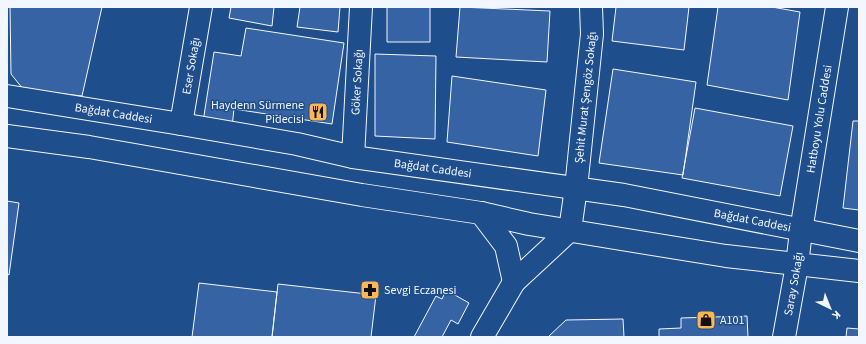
<svg xmlns="http://www.w3.org/2000/svg" width="866" height="344" font-family="'Source Sans 3',sans-serif">
<style>
.building{fill:#3563a3;stroke:#f2f6ff}
.lines{fill:none;stroke-linecap:round;stroke-linejoin:round}
.street-casing{stroke:#f2f6ff;stroke-width:24}
.secondary-casing{stroke:#f2f6ff;stroke-width:24}
.primary-casing{stroke:#f2f6ff;stroke-width:24}
.street{stroke:#1f4e8c;stroke-width:22}
.secondary{stroke:#1f4e8c;stroke-width:22}
.primary{stroke:#1f4e8c;stroke-width:22}
.labels{text-anchor:middle;stroke-width:3;stroke-linejoin:round;paint-order:stroke}
.street-label{font-size:12px;fill:#f2f6ff;stroke:#1f4e8c}
.poi-label{font-size:12px;fill:#f2f6ff;stroke:#1f4e8c;text-anchor:start}
</style>
<rect width="100%" height="100%" fill="#1f4e8c"/>
<path class="building" d="M10,7h92l-20,89 -59,-7 -12,-15z
M231,7h43l-2,19 -43,-8z
M300,7h40l-2,25 -41,-5z
M387,7h43v35h-43z
M460,7l90,4 -3,51 -91,-5z
M616,7h73l-5,43 -72,-9z
M718,7h54l28,5 -12,88 -81,-15z
M246,28l98,15 -12,81 -98,-15 -2,18 -29,-5 11,-70 27,4z
M375,54l61,2 -1,83 -60,-3z
M613,69l83,13 -13,93 -84,-12z
M452,76l94,14 -8,66 -91,-14z
M695,108l98,18 -13,70 -98,-18z
M853,121h6v89l-16,-2z
M7,201l12,2 -10,72 -2,-1z
M199,283l78,9 -5,45h-80z
M278,284l98,11 -5,42h-99z
M446,290l23,13 -11,21 -7,-4 -9,17h-28l22,-41 6,3z
M747,316l1,21h-89v-8l22,-1v-10z
M623,319l1,18h-76l18,-17z
M847,328l12,1v8h-13z"/>
<g class="lines">
<g class="street-casing">
<g id="street">
<path id="s1" d="M181,124l20,-117"/>
<path id="s2" d="M353,157l8,-150"/>
<path id="s3" d="M576,188l16,-154 -1,-27"/>
<path id="s4" d="M784,337l13,-72 4,-34 36,-224"/>
</g>
</g>
<g class="secondary-casing">
<path id="secondary" d="M482,337l32,-55"/>
</g>
<g class="primary-casing">
<g id="primary">
<path id="s5" d="M7,96l174,28 116,20 56,13 271,38 235,46"/>
<path d="M7,136l82,11 273,48 119,18 48,11 197,32 133,15"/>
<path d="M481,213l25,33 8,36 56,-52 6,-42"/>
</g>
</g>
<use href="#street" class="street"/>
<use href="#secondary" class="secondary"/>
<use href="#primary" class="primary"/>
</g>
<defs>
<g id="restaurant-square" transform="scale(1)"><rect x="-9" y="-9" width="18" height="18" rx="4" fill="#ffb74d" stroke="#1f4e8c"/><path d="M-5-6h1v4h1v-4h1v4h1v-4h1v5L-1.5 .5V6h-2V.5L-5-1ZM5-6V6H3V1.5H1.5Q1.5-4 5-6Z" fill="#111"/></g>
<g id="pharmacy-square" transform="scale(1)"><rect x="-9" y="-9" width="18" height="18" rx="4" fill="#ffb74d" stroke="#1f4e8c"/><path d="M-2-6h4v4h4v4h-4v4h-4v-4h-4v-4h4Z" fill="#111"/></g>
<g id="shop-square" transform="scale(1)"><rect x="-9" y="-9" width="18" height="18" rx="4" fill="#ffb74d" stroke="#1f4e8c"/><path d="M-5-2.5h2.3a2.7 3.5 0 0 1 5.4 0H5L5.5 6h-11ZM-1.5-2.5h3a1.5 2.3 0 0 0-3 0Z" fill="#111"/></g>
</defs>
<g fill-rule="evenodd">
<use href="#restaurant-square" x="318" y="112"/>
<use href="#pharmacy-square" x="370" y="290"/>
<use href="#shop-square" x="706" y="320"/>
</g>
<g class="labels">
<g class="street-label">
<text dy="4" stroke="none"><textPath href="#s1" startOffset="59">Eser Sokağı</textPath></text>
<text dy="4" stroke="none"><textPath href="#s2" startOffset="75">Göker Sokağı</textPath></text>
<text dy="4" stroke="none"><textPath href="#s3" startOffset="91">Şehit Murat Şengöz Sokağı</textPath></text>
<text dy="4" stroke="none"><textPath href="#s5" startOffset="108">Bağdat Caddesi</textPath></text>
<text dy="4" stroke="none"><textPath href="#s4" startOffset="221">Hatboyu Yolu Caddesi</textPath></text>
<text dy="4" stroke="none"><textPath href="#s5" startOffset="432">Bağdat Caddesi</textPath></text>
<text dy="4" stroke="none"><textPath href="#s5" startOffset="756">Bağdat Caddesi</textPath></text>
<text dy="4" stroke="none"><textPath href="#s4" startOffset="54">Saray Sokağı</textPath></text>
</g>
<g class="poi-label">
<text x="304" y="109" text-anchor="end">Haydenn Sürmene<tspan x="304" dy="14">Pidecisi</tspan></text>
<text x="384" y="294">Sevgi Eczanesi</text>
<text x="720" y="324">A101</text>
</g>
</g>
<rect width="866" height="344" fill="none" stroke="#f2f6ff" stroke-width="16"/>
<g transform="translate(830 308) rotate(137)" stroke="#1f4e8c" stroke-width="3" paint-order="stroke">
<path d="M0-3L7 15L0 10L-7 15Z" fill="#f2f6ff"/>
<text y="-6" font-size="11" font-weight="bold" text-anchor="middle" fill="#f2f6ff">K</text>
</g>
</svg>
